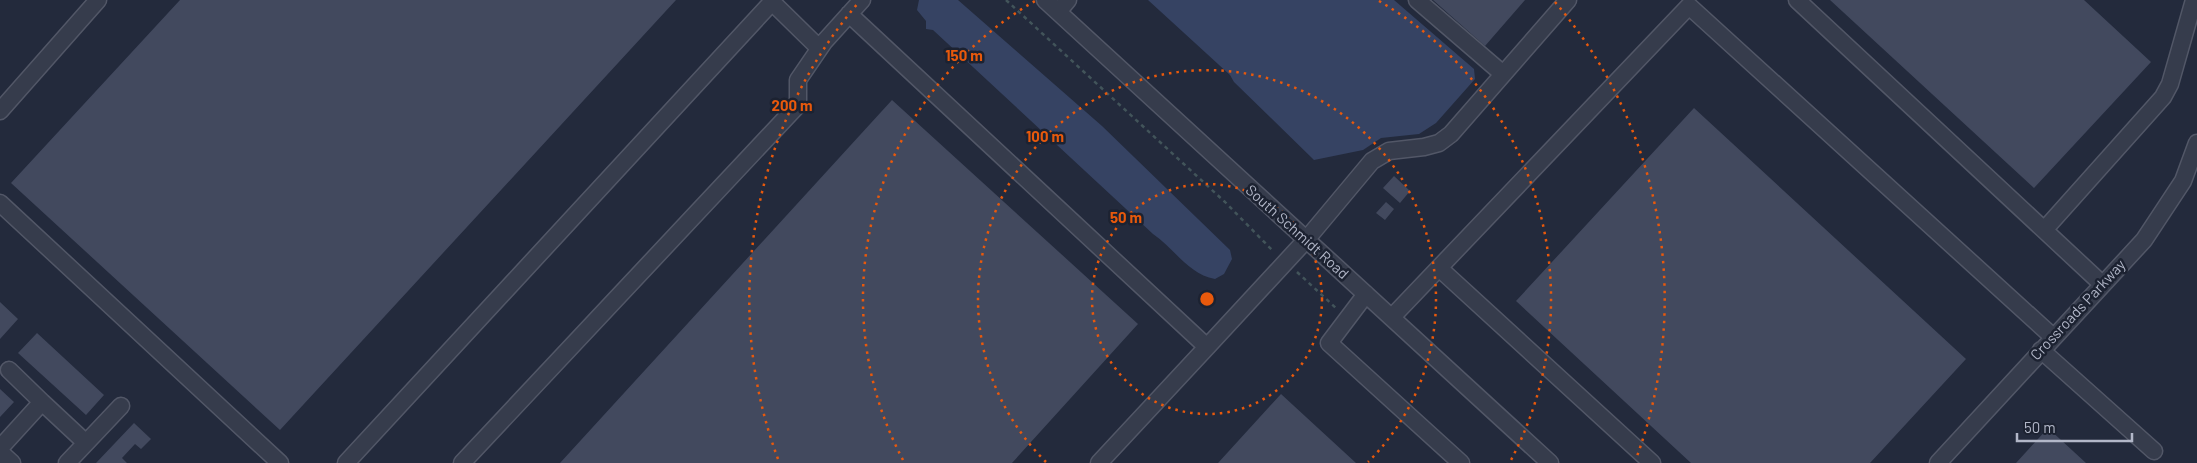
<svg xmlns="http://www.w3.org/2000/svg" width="2197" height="463" font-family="Barlow,sans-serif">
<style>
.water{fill:#364363}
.building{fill:#42495e}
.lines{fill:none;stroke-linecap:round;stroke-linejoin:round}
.minor-casing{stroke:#525767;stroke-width:19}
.path{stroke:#42545a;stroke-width:2.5;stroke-dasharray:4 4;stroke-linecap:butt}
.minor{stroke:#363c4c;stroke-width:16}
.ring{fill:none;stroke:#e8590c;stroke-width:2.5;stroke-dasharray:2.5 5}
.labels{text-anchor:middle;stroke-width:5;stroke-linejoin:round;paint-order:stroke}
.street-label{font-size:15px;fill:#b2b7c8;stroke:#1c2231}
.centre{fill:#e8590c;stroke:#1c2231;stroke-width:2.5}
.ring-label{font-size:15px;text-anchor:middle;font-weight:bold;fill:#e8590c;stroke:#1c2231;stroke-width:5;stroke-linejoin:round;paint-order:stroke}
</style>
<rect width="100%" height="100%" fill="#232a3c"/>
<path class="water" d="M919,0h39l144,126 128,124 2,9 -8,15 -9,5c-27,-5 -40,-30 -62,-45l-220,-204 -7,-1v-8l-9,-11z
M1148,0h246l80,69 1,10 -39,44 -17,11 -38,4 -18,12 -49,10 -80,-78 -4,-7z"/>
<path class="building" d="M180,0h496l-396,430 -269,-247z
M1433,0h92l-40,46z
M1830,0h254l67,62 -117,126z
M892,100l246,224 -126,139h-452z
M1694,108l272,251 -96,104h-179l-175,-162z
M1394,176l16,15 -10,12 -17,-15z
M1386,202l8,7 -9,11 -9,-7z
M0,302l18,17 -18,20z
M37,333l67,62 -18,20 -68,-62z
M0,389l14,13 -14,15z
M1281,394l75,69h-138z
M134,423l17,16 -10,10 -6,-5 -13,14 5,5h-31z
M2048,428l38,35h-70z"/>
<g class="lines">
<g class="minor-casing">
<path id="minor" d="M1045,0l505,463
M1417,0l86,74
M1797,0l305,284
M1058,12l10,-12
M849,14l358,333 99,-107 66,-79 17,-10 35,-4 15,-4 12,-9 117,-134
M0,111l98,-111
M0,203l280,260
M2045,229l118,-132 7,-13 24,-84
M1439,268l213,195
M1366,294l-37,49 132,120
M1392,317l297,-311 364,331
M2041,350l113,101
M9,370l33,32
M86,443l35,-37
M0,448l42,-46 44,41 -19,20
M0,452l12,11
M346,463l426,-461 47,46
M462,463l336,-358v-25l26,-38 38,-42
M1099,463l108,-116
M1938,463l206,-223 39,-59 14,-38"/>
</g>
<path class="path" d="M1006,0l219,202 49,50
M1297,272l40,37"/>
<use href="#minor" class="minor"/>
</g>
<g class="ring">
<circle cx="1207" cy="299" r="115"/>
<path d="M1046 462A229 229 0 1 1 1368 462"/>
<path d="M903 460A344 344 0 0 1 1035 1M1379 1A344 344 0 0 1 1511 460"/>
<path d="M778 459A458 458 0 0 1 859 2M1555 2A458 458 0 0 1 1636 459"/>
</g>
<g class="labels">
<g class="street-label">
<text transform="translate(1297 232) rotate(42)" y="5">South Schmidt Road</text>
<text transform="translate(2078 310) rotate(-47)" y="5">Crossroads Parkway</text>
</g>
</g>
<circle cx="1207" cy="299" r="8" class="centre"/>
<g class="ring-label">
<text x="964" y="61">150 m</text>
<text x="792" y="111">200 m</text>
<text x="1045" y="142">100 m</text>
<text x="1126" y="223">50 m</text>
</g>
<path d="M2017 433v8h115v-8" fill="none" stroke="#b2b7c8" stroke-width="2.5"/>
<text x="2024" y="433" font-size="15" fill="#b2b7c8" stroke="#1c2231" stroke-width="4" paint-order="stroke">50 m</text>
</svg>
